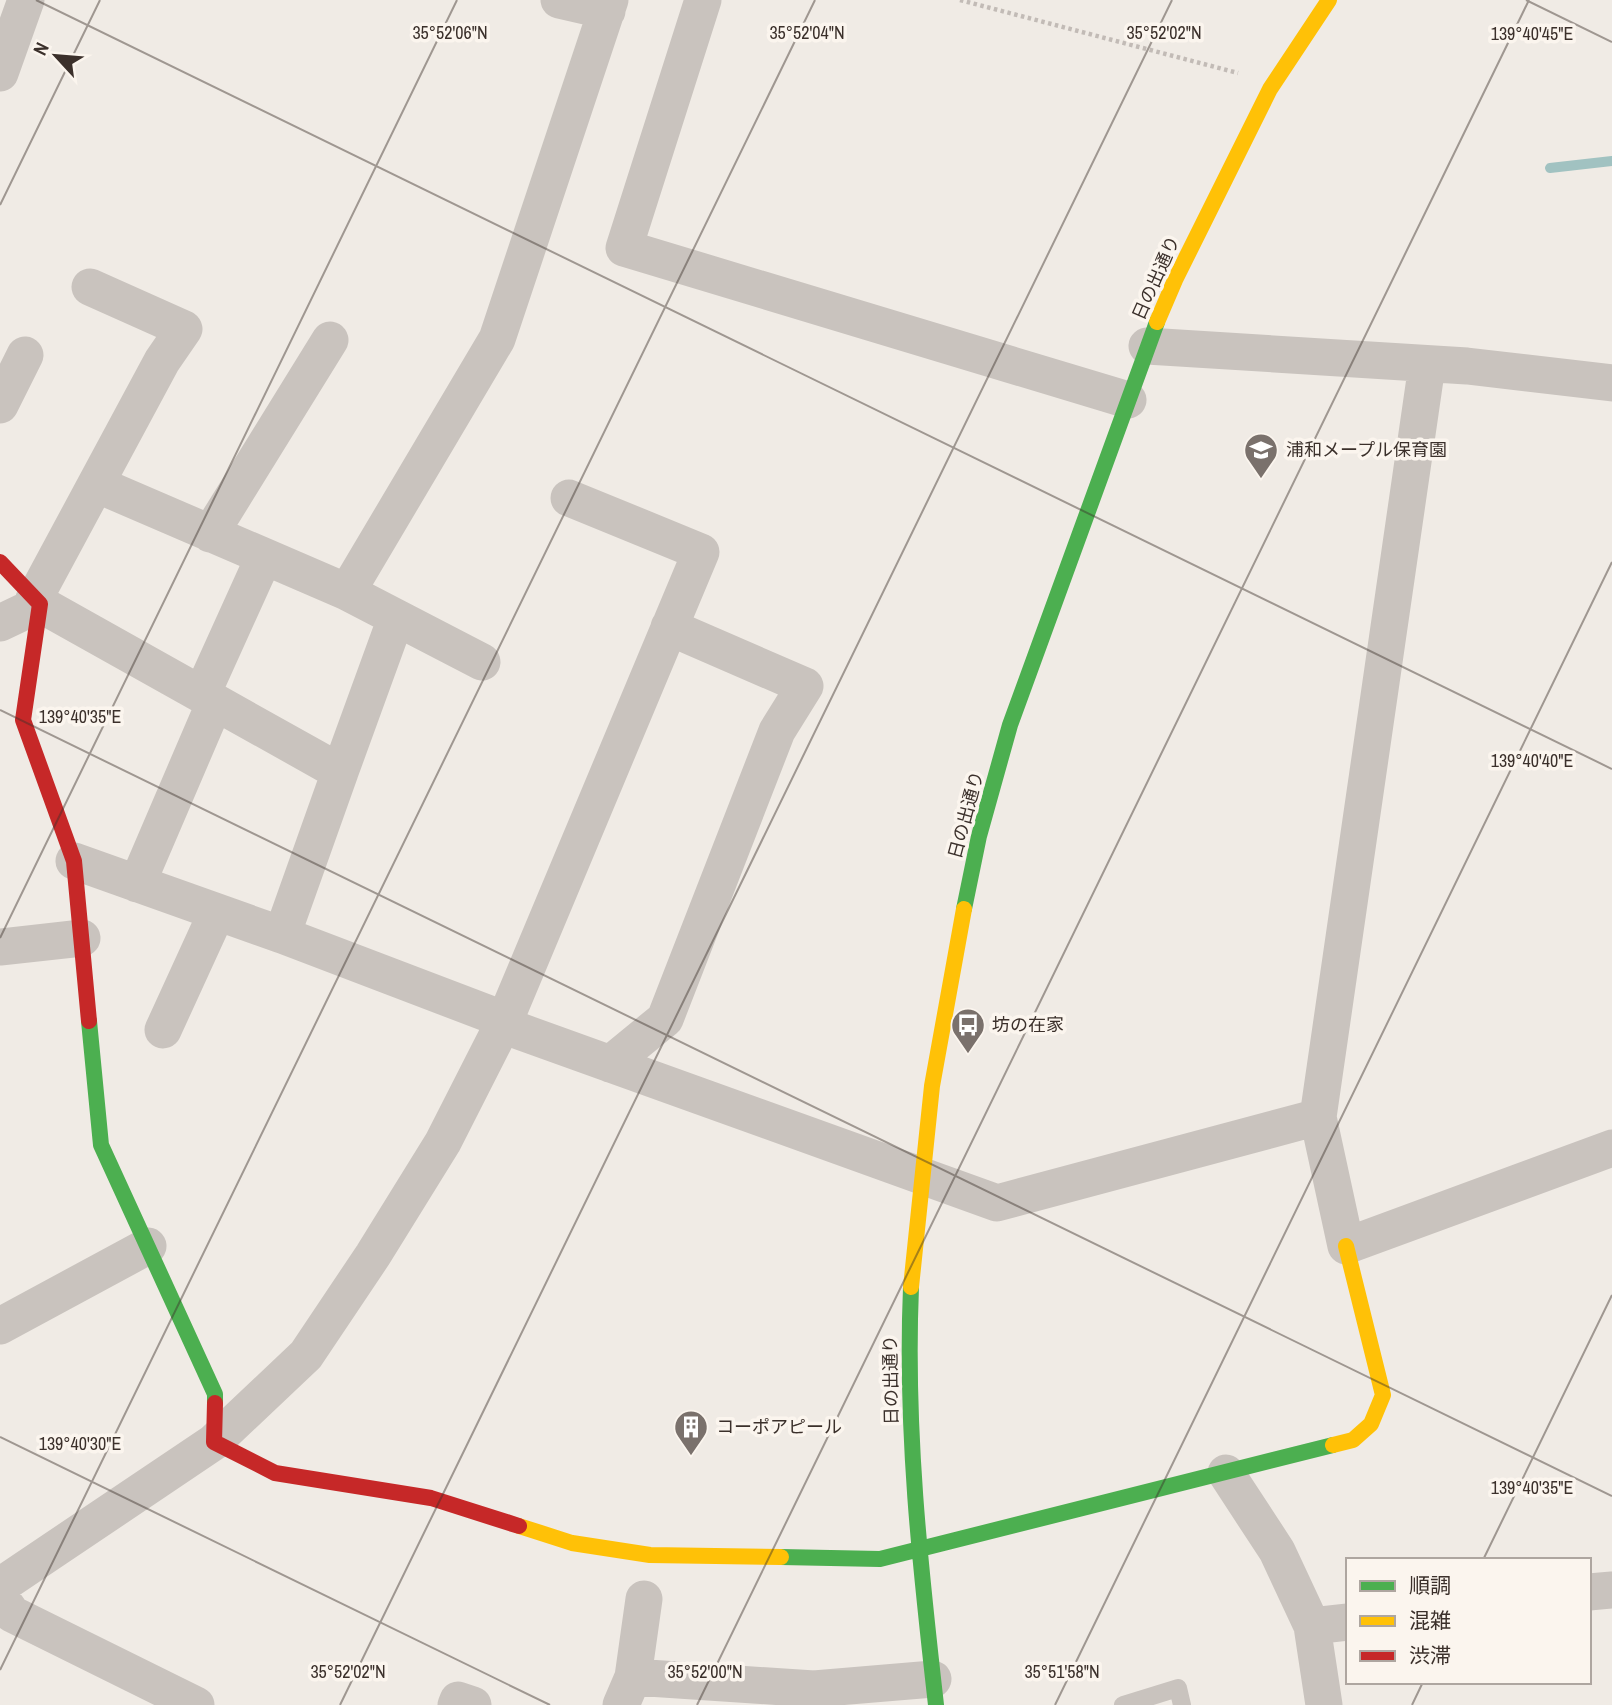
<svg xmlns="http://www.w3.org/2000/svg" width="1612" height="1705" font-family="'Archivo Narrow','Noto Sans JP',sans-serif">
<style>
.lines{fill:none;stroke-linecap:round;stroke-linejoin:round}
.stream{stroke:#a1c2c1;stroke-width:10}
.path{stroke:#c2bbb6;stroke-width:4.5;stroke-dasharray:3.5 3.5;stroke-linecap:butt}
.lane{stroke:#c9c3be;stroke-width:18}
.street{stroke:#c9c3be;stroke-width:37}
.fast{stroke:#4caf50;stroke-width:16}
.slow{stroke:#ffc107;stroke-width:16}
.jam{stroke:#c62828;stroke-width:16}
.ticks{fill:none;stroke:#3b302b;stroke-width:2;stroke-opacity:0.45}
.labels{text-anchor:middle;stroke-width:7;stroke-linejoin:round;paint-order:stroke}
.street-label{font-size:18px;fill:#3b302b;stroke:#fbf5ee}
.poi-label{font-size:18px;fill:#3b302b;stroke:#fbf5ee;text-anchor:start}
.ticks-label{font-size:18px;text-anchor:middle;fill:#3b302b;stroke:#fbf5ee;stroke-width:7;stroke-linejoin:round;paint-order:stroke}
</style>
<rect width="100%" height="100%" fill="#f0ebe5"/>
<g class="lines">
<path class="stream" d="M1550,168l62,-7"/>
<path class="path" d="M960,0l278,73"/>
<path class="lane" d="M1123,1705l55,-17 4,17"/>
<path class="street" d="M559,0l48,11
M703,0l-79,248 504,152
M0,73l26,-73
M1147,346l320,20 145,17
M0,405l25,-50
M96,484l251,108 135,70
M210,534l120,-194
M347,592l150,-253 113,-339
M34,599l128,-238 22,-32 -94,-42
M0,623l40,-19 300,168 -58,163
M202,694l62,-137
M340,772l56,-154
M74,861l208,74 223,85 14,11 478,172 321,-86 28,129 266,-98
M137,884l78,-182
M0,947l82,-9
M163,1030l54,-118
M610,1064l55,-45 112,-288 28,-45 -136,-59
M1318,1117l109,-752
M0,1326l148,-80
M1226,1473l51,78 35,75 36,-4
M0,1586l214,-144 92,-87 67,-100 70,-113 62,-122 196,-468 -132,-54
M1589,1592l23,-2
M0,1597l12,17 184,91
M1312,1626l12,79
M633,1677l181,12 119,-10
M456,1705l2,-5 15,5
M621,1705l12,-28 11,-78"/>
<path class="fast" d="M964,909l15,-73 31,-111 147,-403
M89,1021l12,124 114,249v9
M911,1287c-6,142 9,277 25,418
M781,1557l99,2 453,-114"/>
<path class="slow" d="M1157,322l18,-42 95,-191 59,-89
M911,1287l21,-201 32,-177
M1333,1445l20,-5 18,-16 12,-29 -37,-149
M519,1526l53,17 78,12 131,2"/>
<path class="jam" d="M0,562l40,42 -17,116 51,141 15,160
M215,1403l-1,39 61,31 156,25 88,28"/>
</g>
<path class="ticks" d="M36,0l1576,769M1526,0l86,42M0,205l100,-205M0,710l1612,786M0,938l457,-938M0,1437l550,268M1483,1560l129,-265M0,1670l815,-1670M340,1705l832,-1705M697,1705l832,-1705M1055,1705l557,-1143M1412,1705l11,-23"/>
<defs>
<g id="school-pin" transform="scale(1.75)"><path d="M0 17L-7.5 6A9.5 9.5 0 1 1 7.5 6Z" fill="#7a716c" stroke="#fbf5ee"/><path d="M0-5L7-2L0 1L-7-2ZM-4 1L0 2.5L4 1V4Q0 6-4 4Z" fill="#fff"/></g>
<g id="bus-pin" transform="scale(1.75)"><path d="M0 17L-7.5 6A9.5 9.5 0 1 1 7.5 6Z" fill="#7a716c" stroke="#fbf5ee"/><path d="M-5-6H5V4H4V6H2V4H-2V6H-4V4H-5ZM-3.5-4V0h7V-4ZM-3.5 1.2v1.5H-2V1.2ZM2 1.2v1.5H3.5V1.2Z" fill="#fff"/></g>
<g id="building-pin" transform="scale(1.75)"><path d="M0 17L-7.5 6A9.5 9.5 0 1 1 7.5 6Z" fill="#7a716c" stroke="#fbf5ee"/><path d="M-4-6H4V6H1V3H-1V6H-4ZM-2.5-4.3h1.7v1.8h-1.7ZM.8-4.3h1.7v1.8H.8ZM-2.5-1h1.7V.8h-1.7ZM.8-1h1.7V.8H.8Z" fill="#fff"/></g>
</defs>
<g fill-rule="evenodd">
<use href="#school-pin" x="1261" y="450"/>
<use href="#bus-pin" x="968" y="1025"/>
<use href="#building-pin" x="691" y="1427"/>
</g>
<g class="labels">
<g class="street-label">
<text transform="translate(1156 278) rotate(-66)" y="6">日の出通り</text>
<text transform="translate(966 815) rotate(-75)" y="6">日の出通り</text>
<text transform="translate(891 1380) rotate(-91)" y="6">日の出通り</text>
</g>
<g class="poi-label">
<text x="1286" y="456">浦和メープル保育園</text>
<text x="992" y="1031">坊の在家</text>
<text x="716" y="1433">コーポアピール</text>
</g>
</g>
<g class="ticks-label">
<text x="450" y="39">35°52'06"N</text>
<text x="807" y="39">35°52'04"N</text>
<text x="1164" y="39">35°52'02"N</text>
<text x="1532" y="40">139°40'45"E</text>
<text x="80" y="723">139°40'35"E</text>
<text x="1532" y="767">139°40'40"E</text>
<text x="80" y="1450">139°40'30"E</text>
<text x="1532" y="1494">139°40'35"E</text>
<text x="348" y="1678">35°52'02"N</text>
<text x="705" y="1678">35°52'00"N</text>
<text x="1062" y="1678">35°51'58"N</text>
</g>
<rect x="1346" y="1558" width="245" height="126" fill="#fbf5ee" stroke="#aea6a0" stroke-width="2"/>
<rect x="1360" y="1581" width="35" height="10" fill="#4caf50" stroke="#aea6a0" stroke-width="2"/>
<text x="1409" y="1593" font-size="21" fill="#3b302b">順調</text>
<rect x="1360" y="1616" width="35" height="10" fill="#ffc107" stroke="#aea6a0" stroke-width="2"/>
<text x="1409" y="1628" font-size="21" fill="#3b302b">混雑</text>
<rect x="1360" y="1651" width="35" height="10" fill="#c62828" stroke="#aea6a0" stroke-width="2"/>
<text x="1409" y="1663" font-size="21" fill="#3b302b">渋滞</text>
<g transform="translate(56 56) rotate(296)" stroke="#fbf5ee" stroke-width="5" paint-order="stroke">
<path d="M0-5L12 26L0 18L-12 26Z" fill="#3b302b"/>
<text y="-10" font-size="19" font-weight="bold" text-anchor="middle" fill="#3b302b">N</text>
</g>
</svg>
